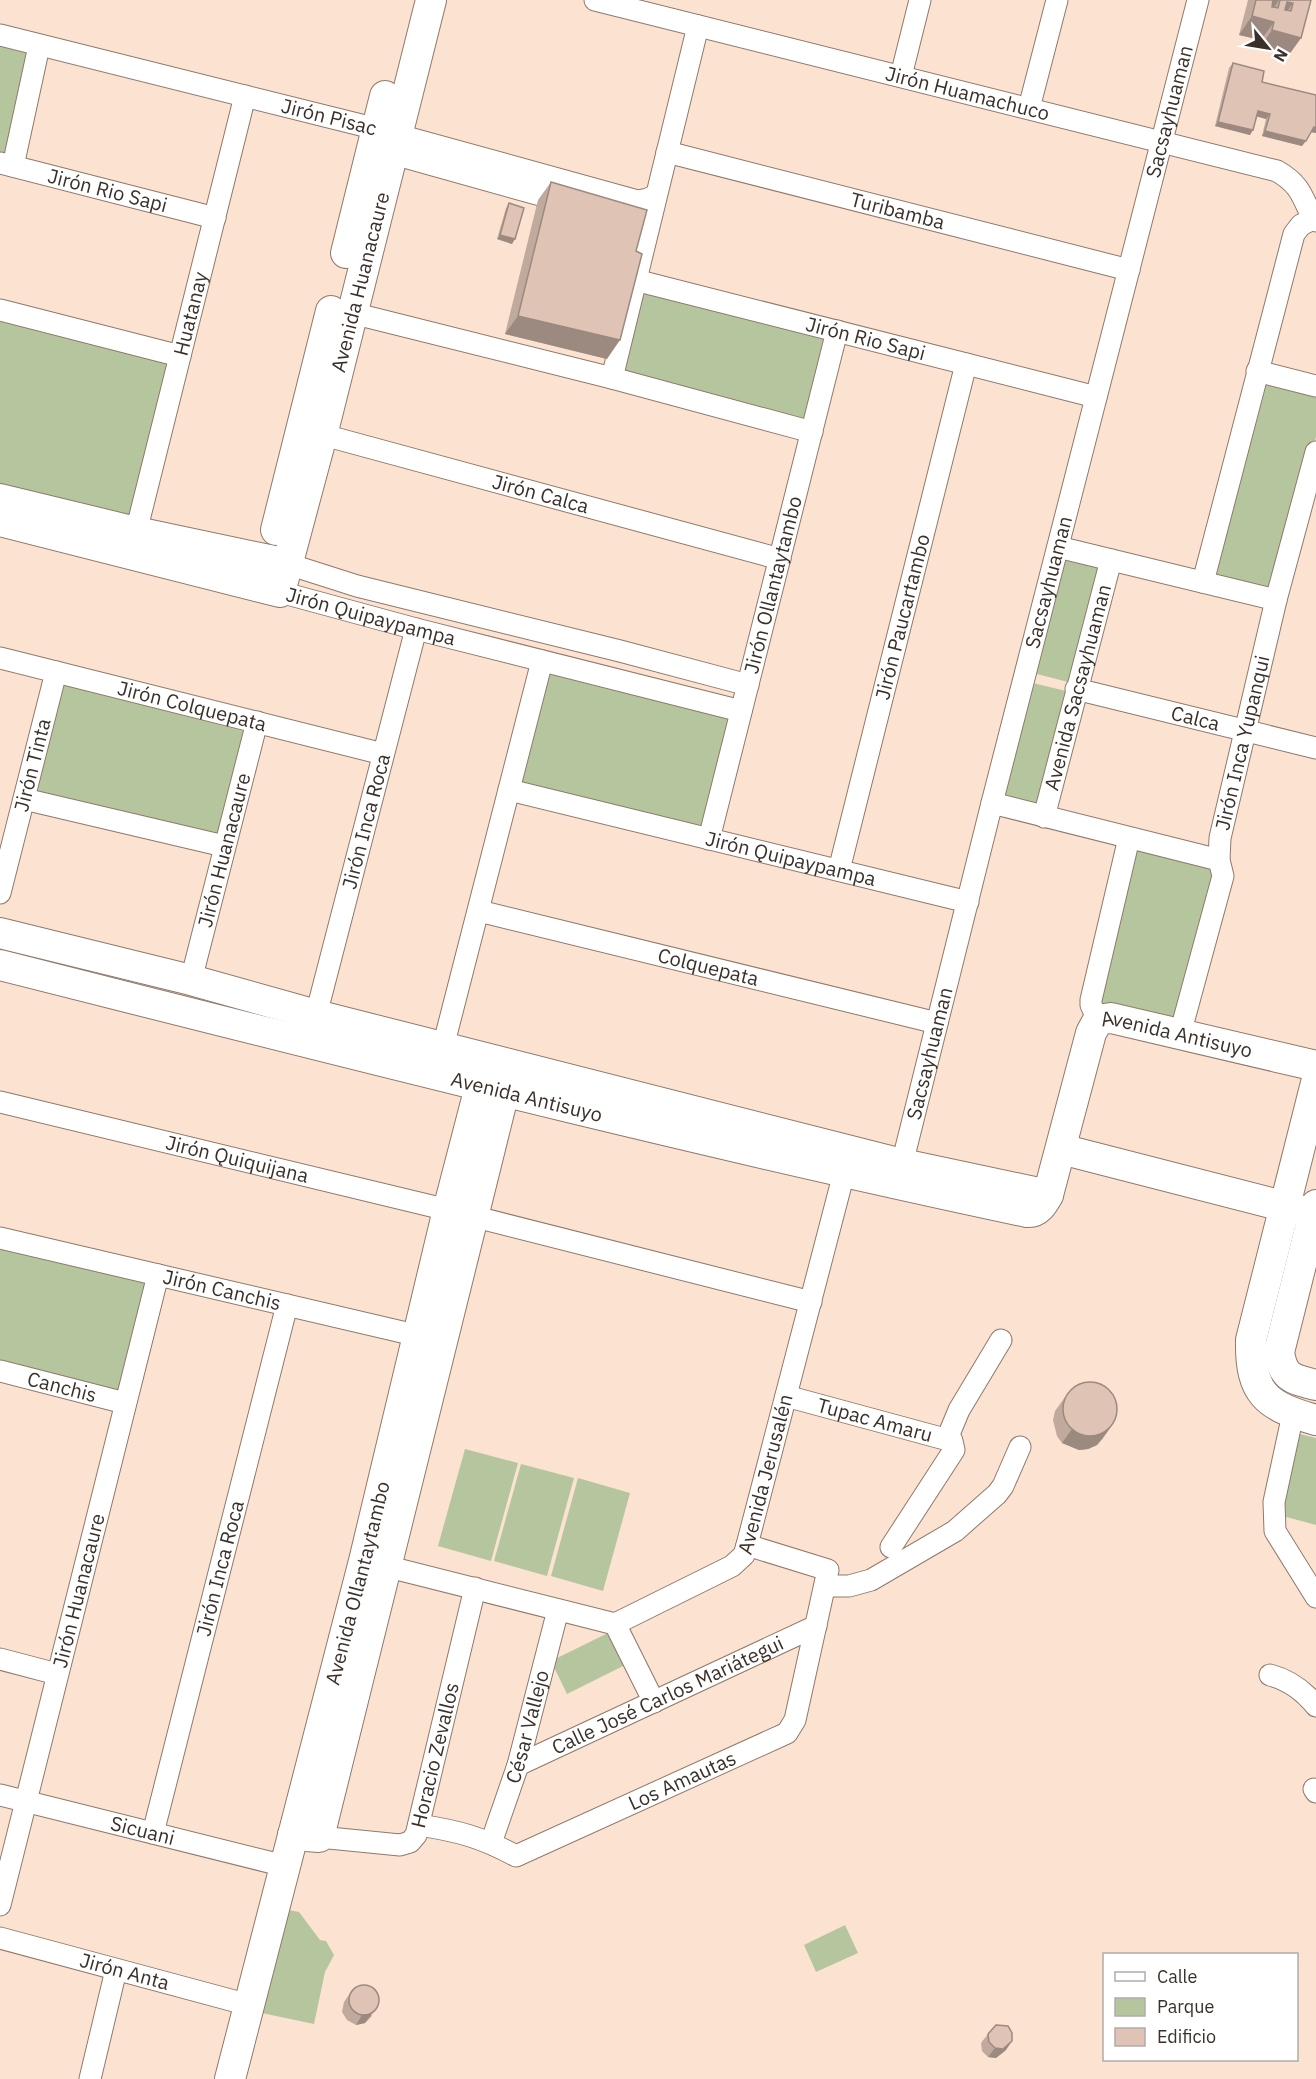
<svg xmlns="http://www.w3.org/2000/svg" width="1316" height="2079" font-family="'IBM Plex Sans',sans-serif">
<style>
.green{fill:#b5c69f}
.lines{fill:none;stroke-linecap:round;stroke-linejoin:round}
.street-casing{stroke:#90796a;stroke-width:23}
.secondary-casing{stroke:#90796a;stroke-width:32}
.street{stroke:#fff;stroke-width:21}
.secondary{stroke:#fff;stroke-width:30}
.wall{fill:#c0a99d}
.shaded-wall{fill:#9c897f}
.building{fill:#dfc4b6;stroke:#9c897f;stroke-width:1.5;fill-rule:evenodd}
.labels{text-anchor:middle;stroke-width:4.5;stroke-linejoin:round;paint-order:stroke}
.street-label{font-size:20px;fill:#3a302a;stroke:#fff}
</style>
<rect width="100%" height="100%" fill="#fbe2d1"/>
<path class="green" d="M0,43l32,8 -27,106 -5,-1z
M641,288l189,47 -24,90 -187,-50z
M0,320l170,43 -40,160 -130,-31z
M1260,378l56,14v45l-42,158 -66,-16z
M1062,556l42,10 -32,117 -39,-10z
M547,670l185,47 -27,112 -186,-44z
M1029,682l41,10 -29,118 -42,-10z
M59,683l188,49 -27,108 -188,-45z
M1134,847l83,20 -41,160 -82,-20z
M0,1242l152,36 -30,120 -122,-32z
M1300,1434l16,4v87l-37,-10z
M465,1449l53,14 -27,98 -53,-15z
M521,1464l53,14 -27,98 -53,-15z
M578,1478l52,15 -27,98 -52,-15z
M610,1632l15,33 -58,29 -16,-33z
M283,1909l16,3 21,28 6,1 8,14 -9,17 -11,52 -57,-12z
M845,1925l13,28 -42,19 -12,-27z"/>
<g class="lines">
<g class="street-casing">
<g id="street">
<path id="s1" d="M595,0l682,171c23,13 25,25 36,48l3,2"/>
<path id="s2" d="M0,35l377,94 261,72 10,-2 8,-4"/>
<path d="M901,76l19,-76"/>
<path d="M1029,108l28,-108"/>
<path d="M379,150l190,53"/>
<path id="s3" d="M667,152l462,118"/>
<path id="s4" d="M0,163l215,55"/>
<path d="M13,166l26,-120"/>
<path id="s5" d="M635,280l461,117"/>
<path d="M0,310l180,46"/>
<path d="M352,313l260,65 200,54"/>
<path d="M1257,371l59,15"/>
<path d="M612,378l86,-352"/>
<path id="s6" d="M309,431l471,128"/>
<path id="s7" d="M136,532l109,-436"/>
<path d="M1058,547l218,53"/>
<path d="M288,564l69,22 263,65 128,34"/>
<path d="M1203,582l91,-348 7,-9 12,-6"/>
<path id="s8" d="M280,592l136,37 325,82"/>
<path id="s9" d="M0,658l383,96"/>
<path id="s10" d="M1076,689l240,59"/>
<path id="s11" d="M509,790l459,112"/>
<path d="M24,799l200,47"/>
<path d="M992,803l227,57"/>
<path id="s12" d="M1044,817l67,-257"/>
<path id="s13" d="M709,839l128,-508"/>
<path id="s14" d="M839,870l127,-506"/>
<path id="s15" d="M0,893l56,-221"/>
<path id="s16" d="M479,911l458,112"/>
<path id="s17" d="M191,980l66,-258"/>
<path id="s18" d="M316,1015l100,-386"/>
<path d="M1098,1020l-7,-15v-5l38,-162"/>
<path id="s19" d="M1180,1034l43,-158 -4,-16 1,-22 56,-238 40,-148"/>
<path d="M443,1047l99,-386"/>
<path id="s20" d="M0,1102l448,108 363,92"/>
<path id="s21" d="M902,1164l90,-361 206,-803"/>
<path id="s22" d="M0,1238l432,101"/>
<path id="s23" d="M0,1371l125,32"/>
<path id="s24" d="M786,1396l166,45 2,9 -63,97"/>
<path d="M1293,1414l-19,88 1,29 41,66"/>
<path d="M947,1439l12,-29 42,-70"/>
<path id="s25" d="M373,1563l242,61 117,-58 12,-11 3,-10 97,-372"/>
<path d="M825,1586h24l22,-6 84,-49 42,-37 6,-8 17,-39"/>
<path d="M615,1624l39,78"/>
<path d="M0,1659l57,15"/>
<path d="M1270,1675c19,5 34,16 46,31"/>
<path id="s26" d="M518,1765l298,-139"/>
<path d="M1314,1789l2,3"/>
<path id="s27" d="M0,1795l285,71"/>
<path id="s28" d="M419,1825c39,6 62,12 97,31l271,-123 8,-13 33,-150 -81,-25"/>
<path id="s29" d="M153,1833l134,-528"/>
<path id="s30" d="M319,1837l81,8 10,-3 6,-7 59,-247"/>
<path id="s31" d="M491,1843l27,-78 40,-155"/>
<path id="s32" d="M0,1905l158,-630"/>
<path id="s33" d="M0,1938l249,67"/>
<path d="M90,2079l26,-109"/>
</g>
</g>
<g class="secondary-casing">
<g id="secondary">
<path d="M346,253l39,-157"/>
<path d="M0,499l136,33 152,32"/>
<path id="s34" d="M0,521l280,71 42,-157 109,-435"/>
<path d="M276,530l55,-219"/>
<path d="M0,933l191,47 125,35 586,149 146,31"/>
<path id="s35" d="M0,965c341,86 682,174 1027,247 11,1 16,-8 21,-17l43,-162 7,-13 13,-2 205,48"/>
<path d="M1316,1083l-65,257c-1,54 15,66 65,80"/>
<path d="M1061,1149l253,65"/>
<path d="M1316,1205l-37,147c4,26 13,27 37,33"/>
<path d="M293,1835l26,2 185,-745"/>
<path id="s36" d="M230,2079l134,-518 84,-351 32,-123"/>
</g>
</g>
<use href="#street" class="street"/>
<use href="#secondary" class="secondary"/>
</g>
<path class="wall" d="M1248,0h63l-10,38 -13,18 -29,-7 2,-9 -22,-5z
M1233,63l29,19 54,51 -5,-1 -9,14 -40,-10 4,-17 -9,-3 -7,19 -35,-9 14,-58z
M551,182l56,177 -102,-25 33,-134z
M509,203l3,41 -15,-5 9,-31z
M1065,1397l38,41 -6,7 -9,4 -9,1 -17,-7 -5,-7 -4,-16 2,-9z
M351,1992l21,24 -7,7 -9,2 -9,-5 -5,-8 2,-10z
M988,2034l18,16 -10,8 -8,-1 -6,-6 -1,-8z"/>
<path class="shaded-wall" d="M1272,0h7l-12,18z
M1287,2l6,1 -13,18z
M1252,16l22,6 -13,18 -22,-5z
M1272,30l29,8 -13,18 -29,-7z
M1258,111l12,3 -4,5 -11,-3z
M1218,122l35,8 -3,5 -35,-9z
M1314,127l2,1v5l-6,-1z
M1265,131l41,10 -4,5 -40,-10z
M500,235l15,4 -3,5 -15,-5z
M518,316l102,24 -13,19 -102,-25z
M1113,1424l-10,14 -6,7 -9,4 -9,1 -17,-7 10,-14z
M378,2006l-13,17 -9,2 6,-10z
M1012,2041l-6,9 -10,8 -8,-1 7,-9z"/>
<path class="building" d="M1256,0h17l-1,7 6,1 2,-8h31l-10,38 -29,-8 2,-8 -22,-6zM1287,2l6,1 -2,8 -6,-1z
M1233,63l31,8 -2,11 54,13v33l-2,-1 -8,14 -41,-10 5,-17 -12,-3 -5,19 -35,-8z
M551,182l96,28 -11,41 6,3 -22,86 -102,-24z
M509,203l15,5 -9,31 -15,-4z
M1063 1409a27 27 0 1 1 54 0a27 27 0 1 1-54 0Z
M349 2000a15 15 0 1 1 30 0a15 15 0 1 1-30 0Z
M996,2025l12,1 4,7v8l-9,8 -8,-1 -6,-6 -1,-8z"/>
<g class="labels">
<g class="street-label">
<text dy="7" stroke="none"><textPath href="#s1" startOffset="384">Jirón Huamachuco</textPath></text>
<text dy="7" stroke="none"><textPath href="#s21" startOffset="1086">Sacsayhuaman</textPath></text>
<text dy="7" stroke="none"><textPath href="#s2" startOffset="339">Jirón Pisac</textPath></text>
<text dy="7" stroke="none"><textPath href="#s4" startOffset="111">Jirón Rio Sapi</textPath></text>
<text dy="7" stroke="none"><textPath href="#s3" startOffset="238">Turibamba</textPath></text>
<text dy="7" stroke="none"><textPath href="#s34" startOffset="609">Avenida Huanacaure</textPath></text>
<text dy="7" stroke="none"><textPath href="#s7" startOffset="225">Huatanay</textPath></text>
<text dy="7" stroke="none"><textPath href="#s5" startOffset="238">Jirón Rio Sapi</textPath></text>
<text dy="7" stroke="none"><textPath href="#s6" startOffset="240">Jirón Calca</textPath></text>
<text dy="7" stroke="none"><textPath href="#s21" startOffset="600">Sacsayhuaman</textPath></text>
<text dy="7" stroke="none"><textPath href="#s13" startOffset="262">Jirón Ollantaytambo</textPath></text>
<text dy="7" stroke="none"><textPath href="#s8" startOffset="94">Jirón Quipaypampa</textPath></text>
<text dy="7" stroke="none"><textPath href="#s14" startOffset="261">Jirón Paucartambo</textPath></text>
<text dy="7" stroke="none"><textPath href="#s12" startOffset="134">Avenida Sacsayhuaman</textPath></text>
<text dy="7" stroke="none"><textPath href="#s9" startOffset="198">Jirón Colquepata</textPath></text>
<text dy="7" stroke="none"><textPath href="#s10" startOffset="123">Calca</textPath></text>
<text dy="7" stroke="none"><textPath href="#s19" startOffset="300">Jirón Inca Yupanqui</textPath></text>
<text dy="7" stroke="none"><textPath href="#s15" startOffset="132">Jirón Tinta</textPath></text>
<text dy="7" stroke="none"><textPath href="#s18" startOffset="200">Jirón Inca Roca</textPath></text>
<text dy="7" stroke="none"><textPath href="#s17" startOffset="134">Jirón Huanacaure</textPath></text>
<text dy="7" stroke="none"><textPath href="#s11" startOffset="290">Jirón Quipaypampa</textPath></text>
<text dy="7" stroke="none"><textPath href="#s16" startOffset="236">Colquepata</textPath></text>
<text dy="7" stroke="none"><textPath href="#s35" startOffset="1348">Avenida Antisuyo</textPath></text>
<text dy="7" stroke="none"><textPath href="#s21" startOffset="114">Sacsayhuaman</textPath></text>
<text dy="7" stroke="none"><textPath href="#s35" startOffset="543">Avenida Antisuyo</textPath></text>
<text dy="7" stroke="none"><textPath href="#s20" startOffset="244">Jirón Quiquijana</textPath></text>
<text dy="7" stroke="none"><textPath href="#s22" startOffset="228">Jirón Canchis</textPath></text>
<text dy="7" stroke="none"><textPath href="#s23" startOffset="64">Canchis</textPath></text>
<text dy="7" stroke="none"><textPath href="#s24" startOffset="92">Tupac Amaru</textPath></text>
<text dy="7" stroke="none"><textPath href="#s25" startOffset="480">Avenida Jerusalén</textPath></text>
<text dy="7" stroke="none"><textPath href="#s29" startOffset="273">Jirón Inca Roca</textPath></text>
<text dy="7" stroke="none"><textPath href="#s36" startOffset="512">Avenida Ollantaytambo</textPath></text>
<text dy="7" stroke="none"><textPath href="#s32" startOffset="324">Jirón Huanacaure</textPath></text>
<text dy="7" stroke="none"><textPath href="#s26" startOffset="165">Calle José Carlos Mariátegui</textPath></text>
<text dy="7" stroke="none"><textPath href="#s31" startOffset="122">César Vallejo</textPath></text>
<text dy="7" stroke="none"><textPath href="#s30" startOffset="183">Horacio Zevallos</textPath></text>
<text dy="7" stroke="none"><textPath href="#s28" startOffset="285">Los Amautas</textPath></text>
<text dy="7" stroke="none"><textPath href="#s27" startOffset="147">Sicuani</textPath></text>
<text dy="7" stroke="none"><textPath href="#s33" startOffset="129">Jirón Anta</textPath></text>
</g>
</g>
<rect x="1103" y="1953" width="195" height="108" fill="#ffffff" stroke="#b0acaa" stroke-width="1.5"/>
<rect x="1115" y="1972" width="30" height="9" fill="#ffffff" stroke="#b0acaa" stroke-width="1.5"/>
<text x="1157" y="1983" font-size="18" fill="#3a302a">Calle</text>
<rect x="1115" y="1998" width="30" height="18" fill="#b5c69f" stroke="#b0acaa" stroke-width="1.5"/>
<text x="1157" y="2013" font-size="18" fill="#3a302a">Parque</text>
<rect x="1115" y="2028" width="30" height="18" fill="#dfc4b6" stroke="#b0acaa" stroke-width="1.5"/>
<text x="1157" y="2043" font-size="18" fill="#3a302a">Edificio</text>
<g transform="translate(1268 48) rotate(120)" stroke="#ffffff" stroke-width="4.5" paint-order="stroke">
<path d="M0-4.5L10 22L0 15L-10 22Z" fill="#3a302a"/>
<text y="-9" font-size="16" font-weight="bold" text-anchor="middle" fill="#3a302a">N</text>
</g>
</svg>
